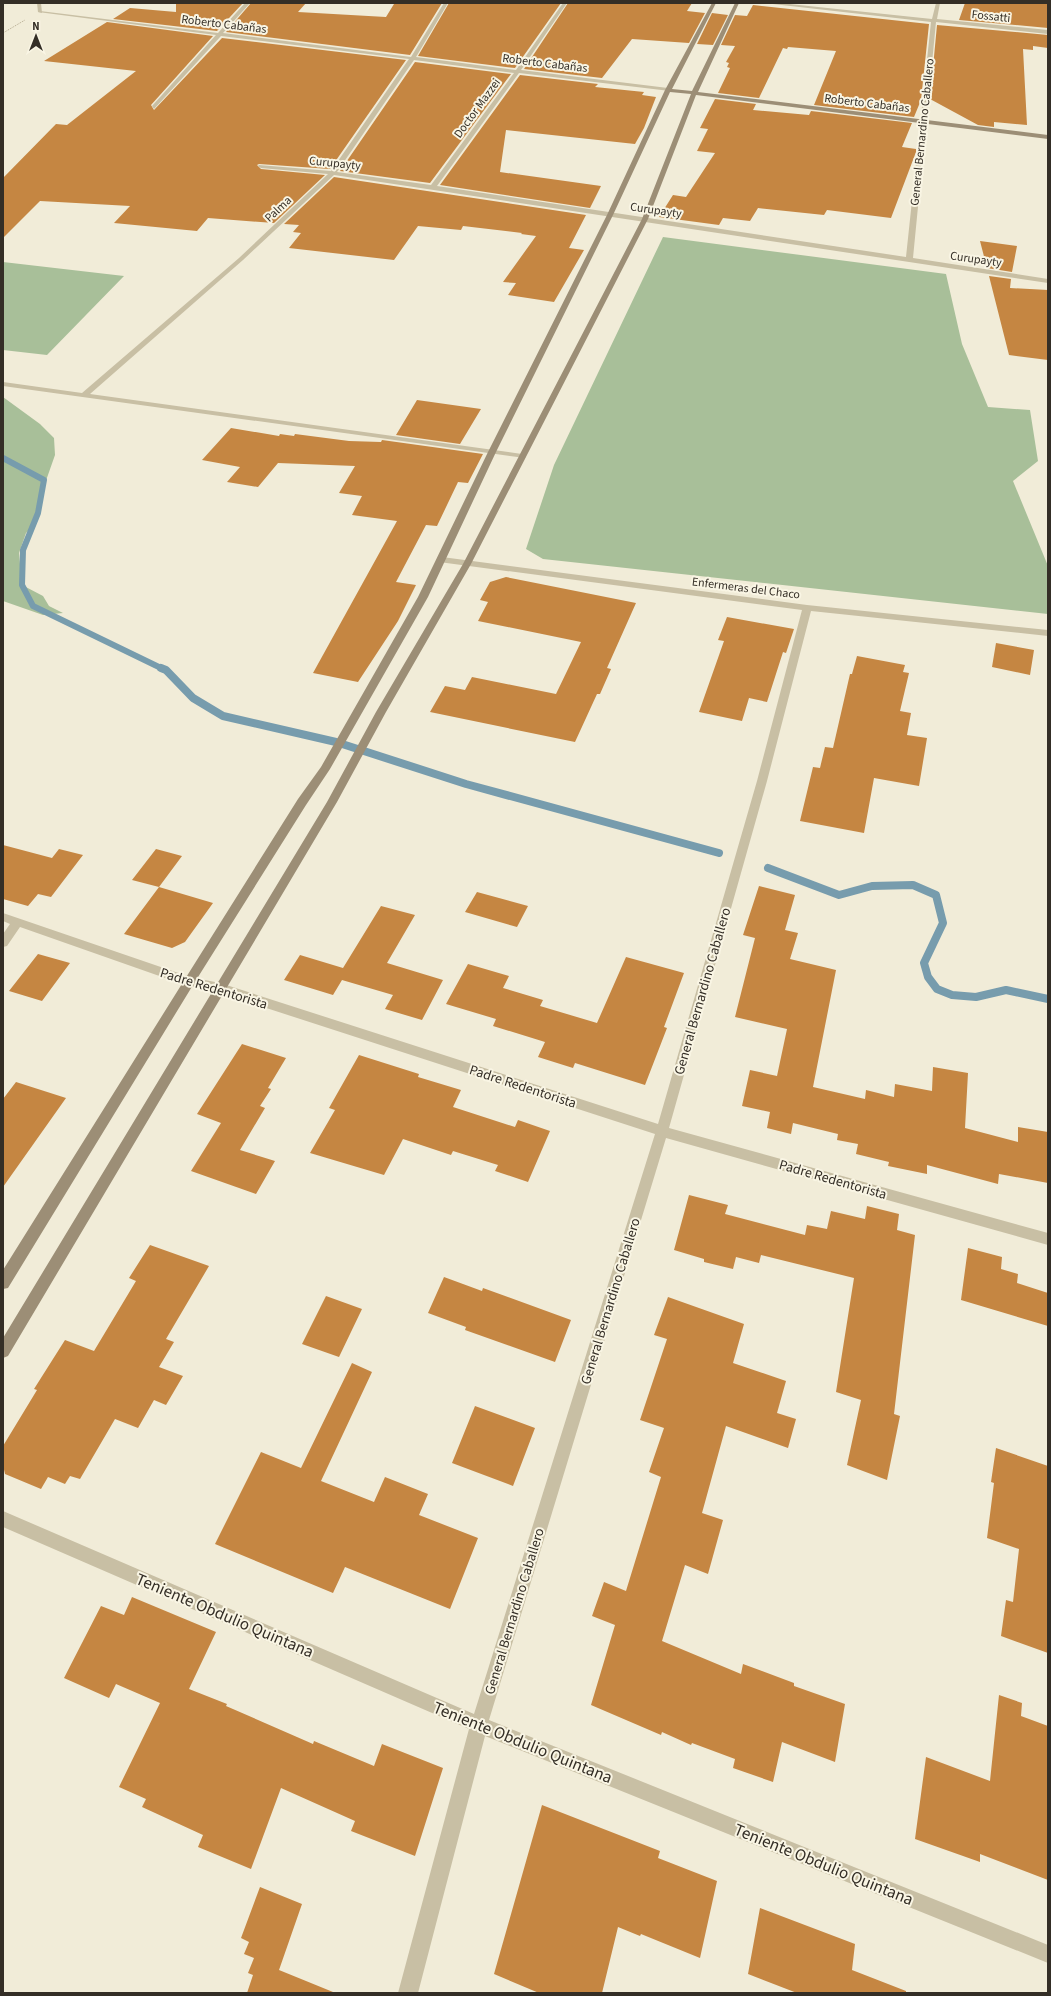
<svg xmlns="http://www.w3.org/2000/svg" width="1051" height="1996" font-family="'Source Sans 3',sans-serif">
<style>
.green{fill:#a8bf99}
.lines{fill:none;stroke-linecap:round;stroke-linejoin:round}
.stream-far1{stroke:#779cad;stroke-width:6}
.stream{stroke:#779cad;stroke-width:8}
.building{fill:#c58642}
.path{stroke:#b4a98f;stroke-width:1;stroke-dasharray:1 1;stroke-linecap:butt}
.lane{fill:#c8bfa4;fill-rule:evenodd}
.street{fill:#c8bfa4;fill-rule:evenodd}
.secondary{fill:#9c8e76;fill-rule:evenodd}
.labels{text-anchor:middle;stroke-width:4;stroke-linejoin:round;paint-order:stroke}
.far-street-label{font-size:12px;fill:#342e26;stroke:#f9f5e4}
.street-label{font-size:14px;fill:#342e26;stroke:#f9f5e4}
.near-street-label{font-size:17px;fill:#342e26;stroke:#f9f5e4}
</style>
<rect width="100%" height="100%" fill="#f1ecd8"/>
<path class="green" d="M663,237l283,37 16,70 26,63 42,3 8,51 -25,20 35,85v48l-505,-55 -17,-10 28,-84z
M3,262l121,14 -77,79 -44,-5z
M3,397l37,27 14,14 1,17 -13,37 -3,10 1,10 -4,11 -10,10 -7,20 3,32 21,11 6,10 14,7 -20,2 -40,-14z"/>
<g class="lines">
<path class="stream-far1" d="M3,458l41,22 -6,33 -15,37 -1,35 11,21 130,63"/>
<path class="stream" d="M161,668l5,2 27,28 30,18 113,26 130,42 253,69
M768,868l71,27 33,-9 41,-1 23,10 7,28 -19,40 4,14 9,12 15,6 24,2 30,-7 42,9"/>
</g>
<path class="building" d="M176,3h67l-26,28 -104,-12 17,-11 46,4z
M251,3h55l-8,9 88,5 8,-13 48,-1 -32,52 -184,-23z
M449,3h112l-46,65 -97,-12z
M568,3h124l-5,8 18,2 -16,30 -57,-4 -30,39 -78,-9z
M965,3h83v25l-89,-8z
M753,5l176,19 -8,76 -7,17 -100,-12 22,-54 -48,-4 -1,2 -4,-1 -24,50 -41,-5 12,-25 -3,-1 2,-4 -3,-1 9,-16 -14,-1 14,-30 12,1z
M712,13l16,2 -15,30 -16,-1z
M107,22l106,14 -62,69 3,5 68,-72 184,22 -76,109 -71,-5 -2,1 4,4 64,6 -51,48 -66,-5 -11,13 -83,-8 16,-17 -90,-5 -37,37v-60l53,-54 11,1 69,-54 -92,-10z
M937,25l111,10v13l-15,-2v4l-10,-1 4,76 -33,-3v5l-16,-2 -48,-26z
M415,62l96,12 -81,109 -90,-12z
M520,75l78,9 -3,3 49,5 -2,3 14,2 -12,31 -9,16 -129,-14 -6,42 101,14 -11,22 -150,-23z
M715,99l41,5 -3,6 56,5 2,-4 101,12 -10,24 14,2v3l-25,66 -64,-8 -3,5 -66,-7 -8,13 -27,-3 -4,7 -60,-8 14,-22 13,2 29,-44 -18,-2 11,-22 -8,-1z
M334,177l252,38 -17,33 15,2 -30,52 -46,-7 8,-12 -13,-1 33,-46 -15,-2 1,-1 -59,-7 -2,4 -43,-4 -24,34 -105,-12 12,-15 -8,-1 6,-7 -15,-1z
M980,241l37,5 -5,26 -25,-4z
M989,276l22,3 -1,9 38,2v70l-39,-5z
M417,400l64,9 -21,35 -64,-9z
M231,428l48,8 1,-2 14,2 1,-2 54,7 32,1 1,-2 101,14 -15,29 -10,-1 -21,44 -11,-1 -30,57 20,3 -18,36 -40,61 -45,-9 84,-152 -45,-6 10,-19 -23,-3 16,-27 -77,-3 -20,24 -31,-5 13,-15 -38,-7z
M506,577l130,26 -29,65 4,1 -11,25h-3l-22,48 -145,-30 15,-26 20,4 7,-13 84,17 25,-52 -103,-21 10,-19 -8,-2 10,-18z
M727,617l67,12 -8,24 -3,-1 -16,50 -18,-4 -7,23 -43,-9 25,-71 -6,-1z
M996,643l38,7 -4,25 -38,-8z
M857,656l48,9 -2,7 6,1 -9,38 11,2 -4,22 20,3 -8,48 -45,-8 -10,55 -64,-12 13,-54 7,1 5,-21 8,1 17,-74h2z
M3,845l49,13 7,-9 24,6 -32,42 -13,-3 -10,12 -25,-7z
M156,849l26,7 -23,31 -27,-7z
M759,886l36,9 -10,35 13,3 -8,26 46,11 -23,117 52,12 1,-9 28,7 1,-13 37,7 1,-24 35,6 -3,55 53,14v-15l30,5v51l-49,-9 -1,10 -71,-19v9l-39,-8 1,-4 -33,-8 2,-10 -21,-4 1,-6 -45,-11 -2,11 -24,-6 3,-16 -28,-6 8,-36 27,6 10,-47 -52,-12 20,-79 -12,-3z
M159,887l54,16 -28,39 -13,6 -48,-14z
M477,892l51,14 -11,21 -52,-15z
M381,906l34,9 -28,48 56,17 -21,40 -37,-11 8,-14 -51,-15 -9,15 -49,-15 16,-25 43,13z
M38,954l32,9 -28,38 -33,-10z
M626,957l58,16 -20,54 3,1 -22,57 -70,-22 -2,5 -35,-11 7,-15 -52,-16 3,-7 -50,-15 22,-40 41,12 -6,12 40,12 -3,6 57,17z
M242,1044l44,14 -18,30 3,1 -11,17 5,2 -25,42 35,11 -19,33 -65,-23 30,-48 -24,-9z
M359,1055l60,19 -1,3 43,13 -8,17 62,20 3,-7 32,11 -22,51 -33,-11 3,-6 -45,-14 -2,4 -48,-16 -19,36 -74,-22 25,-43 -6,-2z
M16,1082l50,16 -63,89v-88z
M689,1195l39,10 -3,9 80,21 2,-10 20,4 4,-18 34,8 2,-13 32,8 -2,16 18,5 -21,179 6,2 -13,64 -40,-15 14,-65 -25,-8 18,-114 -93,-23 -2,8 -23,-6 -3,12 -29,-7v-3l-30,-9z
M150,1245l59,21 -43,73 8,3 -15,25 24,9 -17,29 -12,-5 -16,28 -23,-9 -35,60 -10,-3 -5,8 -17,-7 -7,12 -36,-15 -2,-9v-19l34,-56 -3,-1 31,-49 29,11 42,-70 -7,-3z
M968,1248l34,9 -1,12 17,5 -1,9 31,10v33l-87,-26z
M444,1277l38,14 1,-3 88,32 -16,42 -90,-32 1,-3 -38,-14z
M326,1296l36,13 -23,48 -37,-13z
M668,1297l76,27 -11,39 53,18 -9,32 19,6 -8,29 -62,-22 -24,87 21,7 -15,54 -23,-9 -23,76 79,33 2,-10 51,19v3l51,18 -10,58 -53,-20 -9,40 -40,-14 2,-9 -43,-16 -1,2 -29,-13 -1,3 -70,-30 24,-80 -23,-9 12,-34 22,9 35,-114 -12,-5 15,-44 -24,-8 27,-81 -13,-4z
M352,1363l20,9 -51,109 53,21 11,-25 43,17 -9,21 59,23 -28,71 -105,-42 -12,26 -118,-49 46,-92 40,16z
M475,1406l60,22 -22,58 -61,-23z
M996,1448l52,18v187l-47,-17 5,-36 7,2 6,-53 -32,-11 7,-55 -3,-1z
M132,1597l84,35 -27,57 38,15 -1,2 87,38 1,-3 60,25 8,-22 61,24 -28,88 -64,-25 4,-10 -74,-33 -30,81 -53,-22 5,-12 -61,-28 4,-8 -27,-12 41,-84 -44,-19 -7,14 -45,-20 37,-72 23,9z
M999,1695l23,8 -1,13 27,10v154l-68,-26v8l-65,-23 11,-82 64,24z
M542,1805l118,46 -2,7 59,23 -17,77 -59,-24 -1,2 -22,-9 -16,66h-63l-45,-19z
M260,1887l42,17 -23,66 54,22 -1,1h-85l6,-18 -5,-2 6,-15 -10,-4 5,-12 -8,-4z
M760,1908l95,36 -3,26 54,21v2h-109l-49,-19z"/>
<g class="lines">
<path class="path" d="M3,33l22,-13"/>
<path class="lane" d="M37,3h4l1,10 -4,-1z"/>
<path class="street" d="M245,3h5l-27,30 188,24 33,-54h4l-32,54 100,13 47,-67h4l-46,67 147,18 2,3 -151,-18 -82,113 469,71 25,-235 -167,-19h16l152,16 4,-16h4l-3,16 111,11v4l-112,-12 -23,236 135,21v4l-714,-108 -91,85 -153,134 432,60 4,2 -1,2 -522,-72v-4l79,11 157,-135 89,-84 -67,-6 -3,-2 1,-1 72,6 78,-112 -188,-23 -67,73 -2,-3 64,-71 -178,-23 2,-1 178,22zM414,60l100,13 -83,112 -94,-13z
M442,557l365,48 241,25v6l-237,-25 -44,170 -98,347 379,105v12l-382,-107 -177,582 559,225v18l-563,-227 -67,257h-20l71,-264 -466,-202v-16l471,203 181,-580 -435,-141 -35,-8 -165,-58 -13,19 -4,1v-13l7,-10 -7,-3v-8l187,64 30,6 438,141 99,-343 45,-171 -363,-48v-4z"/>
<path class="secondary" d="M712,3h4l-44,86 20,2 43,-88h4l-41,89 350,43v4l-352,-44 -48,124 -177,345 -85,148 -49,90 -329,554 -5,2v-20l324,-536 49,-90 87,-148 179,-345 49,-125 -21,-2 -57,123 -117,237 -68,145 -98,172 -24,36 -113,180 -185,303 -5,1v-19l182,-291 113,-180 23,-32 97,-170 70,-145 119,-237 58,-125z"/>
</g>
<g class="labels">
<g class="far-street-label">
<text transform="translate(991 16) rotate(6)" y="4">Fossatti</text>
<text transform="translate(224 24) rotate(7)" y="4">Roberto Cabañas</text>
<text transform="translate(545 63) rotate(7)" y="4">Roberto Cabañas</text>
<text transform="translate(867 103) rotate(7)" y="4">Roberto Cabañas</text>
<text transform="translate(477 108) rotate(-54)" y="4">Doctor Mazzei</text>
<text transform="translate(922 132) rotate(-84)" y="4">General Bernardino Caballero</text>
<text transform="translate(335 163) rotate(6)" y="4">Curupayty</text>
<text transform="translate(278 209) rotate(-43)" y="4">Palma</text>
<text transform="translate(656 210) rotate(8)" y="4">Curupayty</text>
<text transform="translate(976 259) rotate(8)" y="4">Curupayty</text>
<text transform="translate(746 588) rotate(7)" y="4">Enfermeras del Chaco</text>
</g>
<g class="street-label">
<text transform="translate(214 988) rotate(17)" y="5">Padre Redentorista</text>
<text transform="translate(702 991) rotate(-74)" y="5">General Bernardino Caballero</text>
<text transform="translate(523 1086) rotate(18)" y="5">Padre Redentorista</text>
<text transform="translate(833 1179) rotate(16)" y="5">Padre Redentorista</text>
<text transform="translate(610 1301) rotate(-73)" y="5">General Bernardino Caballero</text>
<text transform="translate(514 1611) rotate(-73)" y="5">General Bernardino Caballero</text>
</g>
<g class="near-street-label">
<text transform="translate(225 1615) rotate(23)" y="6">Teniente Obdulio Quintana</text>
<text transform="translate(523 1742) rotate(22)" y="6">Teniente Obdulio Quintana</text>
<text transform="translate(824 1864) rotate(22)" y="6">Teniente Obdulio Quintana</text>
</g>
</g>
<rect width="1051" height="1996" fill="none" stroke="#342e26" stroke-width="8"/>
<g transform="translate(36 36)" stroke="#f9f5e4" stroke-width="3" paint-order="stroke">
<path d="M0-3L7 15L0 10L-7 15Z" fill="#342e26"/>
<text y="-6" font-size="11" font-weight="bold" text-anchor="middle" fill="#342e26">N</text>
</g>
</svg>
